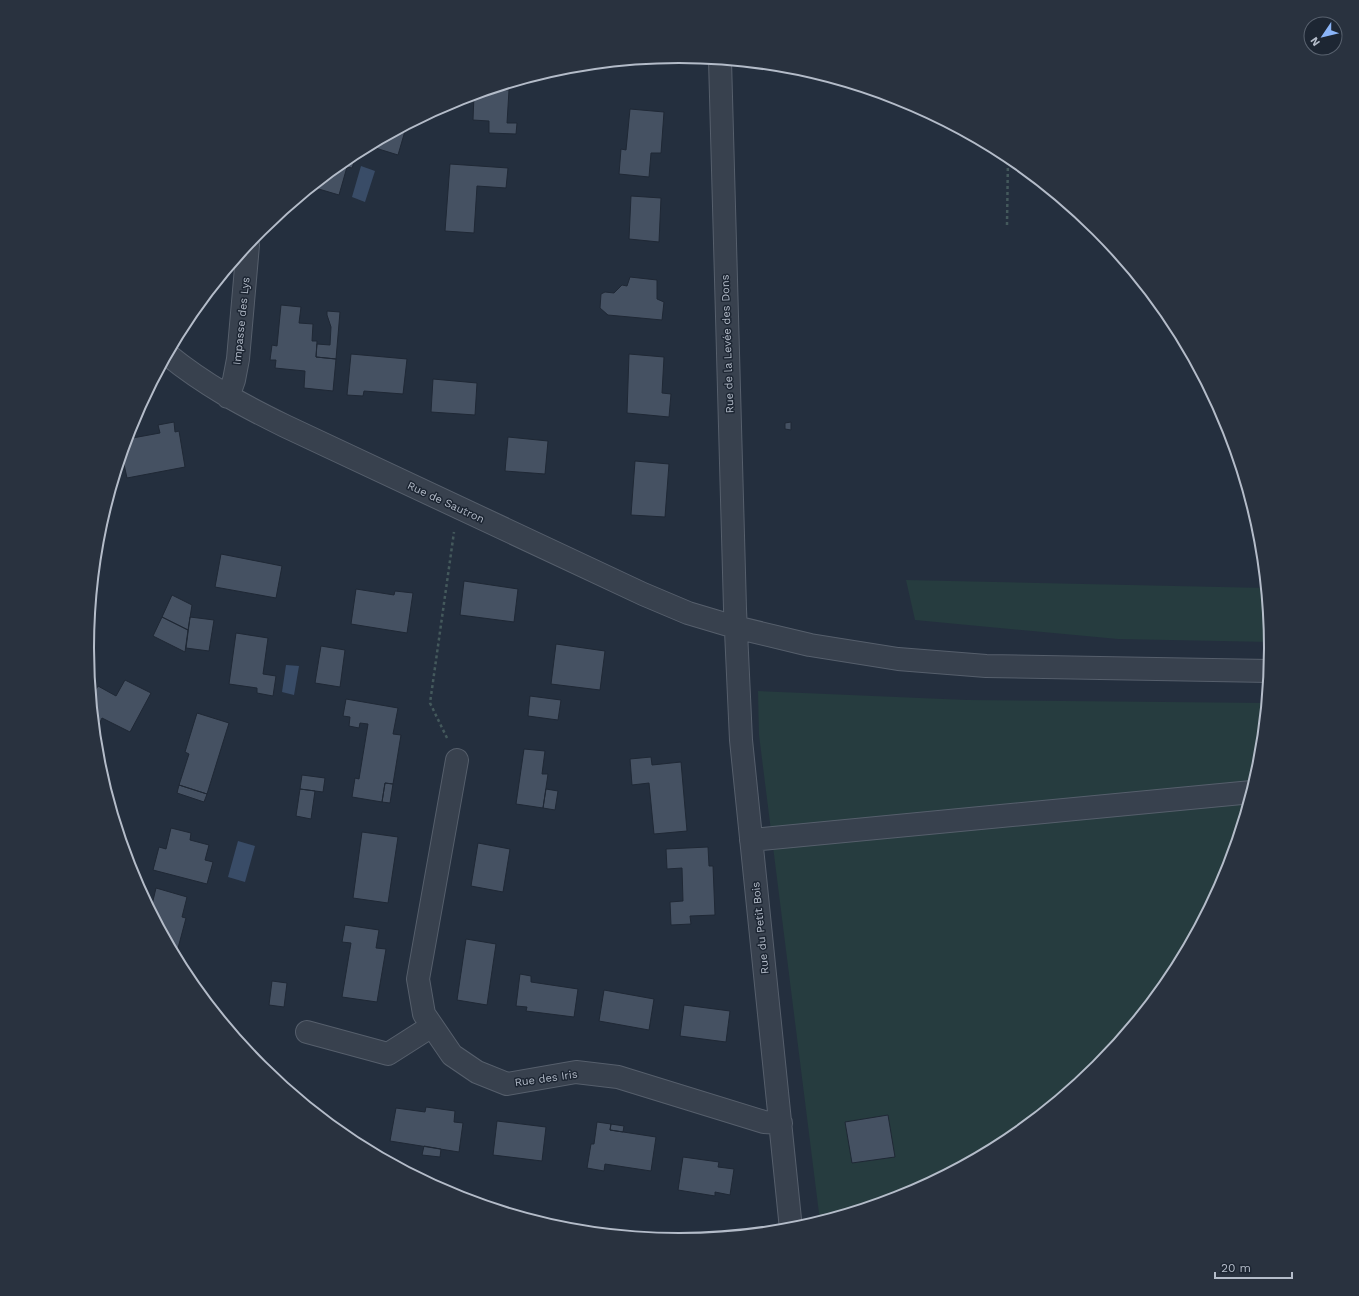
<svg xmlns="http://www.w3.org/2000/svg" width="1359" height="1296" font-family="'Work Sans',sans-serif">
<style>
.green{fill:#263c3f}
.water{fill:#394c67}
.building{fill:#455162;stroke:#1f2835}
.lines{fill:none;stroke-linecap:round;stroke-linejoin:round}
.minor-casing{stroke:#565f6c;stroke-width:24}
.path{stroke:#44595c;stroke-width:2.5;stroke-dasharray:3 3;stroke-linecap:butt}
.minor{stroke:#38414e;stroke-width:22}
.labels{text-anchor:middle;stroke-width:3;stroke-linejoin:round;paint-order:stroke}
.street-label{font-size:11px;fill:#b4bcc9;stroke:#1d2633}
.rim{fill:none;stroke:#b4bcc9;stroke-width:2}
</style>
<rect width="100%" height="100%" fill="#242f3e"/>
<path class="green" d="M906,580l360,8 5,54 -153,-3 -203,-19z
M758,691l209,9 299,3 -6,61 -34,111 -54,102 -74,90 -90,73 -102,55 -86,26 -61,-486z"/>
<path class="water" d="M361,166l14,5 -10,31 -13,-5z
M286,665l13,1 -5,29 -12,-3z
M238,841l17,5 -10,36 -17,-5z"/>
<path class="building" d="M492,89l17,1 -2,33h10l-1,11 -27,-1v-12l-16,-1 1,-25z
M438,109v6l-10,-1z
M630,109l34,3 -3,41h-10l-2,24 -30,-3 2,-25 5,1z
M400,129l5,2 -7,24 -29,-9z
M356,153l1,1 -5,14 -5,-1 -8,28 -27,-8 39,-31z
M450,164l58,4 -2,20 -29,-2 -3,47 -29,-2z
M631,196l30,2 -2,44 -30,-3z
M630,277l27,3v19l7,3 -2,18 -54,-5 -8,-7 1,-14 4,-2 9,1 8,-8 5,1z
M281,305l20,2 -2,16 14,1 -1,17h5l-1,16 20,2 -3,32 -29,-3 1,-17 -30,-3 1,-8h-6l2,-15 5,1z
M327,311l13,1 -4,47 -20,-2 1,-13 13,1 1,-18 -4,-12z
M351,354l56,5 -4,35 -39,-3 -1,5 -16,-1z
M629,354l35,3 -2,36 9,1 -2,23 -42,-4z
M433,379l44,4 -2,32 -44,-3z
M174,422l1,10 4,-1 6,36 -58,11 -5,-23 5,-16 33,-6 -2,-8z
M791,422v8l-6,-1v-6z
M508,437l40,4 -3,33 -40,-3z
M635,461l34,3 -4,53 -34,-2z
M106,509l5,2 -6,12 -3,-1z
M102,522l7,3 -12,23 2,-16z
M221,554l61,12 -6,32 -61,-11z
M464,581l54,8 -4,33 -54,-7z
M356,589l38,6 1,-4 18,2 -6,40 -56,-9z
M172,595l20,10 -4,25 -26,-13z
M162,617l26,13 -3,22 -32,-16z
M190,617l24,3 -5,31 -23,-3z
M236,633l32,5 -5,36 13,2 -3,20 -16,-3v-5l-28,-4z
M556,644l49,7 -5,39 -49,-6z
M321,646l24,4 -5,37 -25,-4z
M125,680l26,13 -21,39 -28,-14 -6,13 -4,-35 6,-10 18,10z
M530,696l31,4 -3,20 -30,-4z
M346,699l52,9 -5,26 8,1 -8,49 -8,-1 -3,19 -30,-5 3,-19 4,1 9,-55 -8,-1 -1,5 -10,-2 1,-9 -7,-1z
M197,713l32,10 -22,71 -28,-9 10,-31 -4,-2z
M524,749l21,2 -3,23h6l-5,34 -27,-4z
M651,757l1,8 29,-3 6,69 -33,3 -5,-51 -17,2 -2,-26z
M302,775l23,3 -2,14 -23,-3z
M385,783l8,1 -3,19 -8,-1z
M179,785l28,9 -3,8 -27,-9z
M300,789l15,2 -4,28 -15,-3z
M546,789l12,2 -3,19 -12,-2z
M171,828l20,5 -1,7 19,5 -4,15 8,2 -6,22 -54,-14 6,-23 7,2z
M362,832l36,5 -10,66 -35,-5z
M478,843l32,6 -7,43 -32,-6z
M708,847l1,19h4l2,49 -25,1 1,8 -20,1 -1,-23 13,-1 -1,-33 -15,1 -1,-20z
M156,888l31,9 -5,20 4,1 -9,34 -4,-1 -22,-42z
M345,925l34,5 -3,18 10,1 -9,53 -35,-5 9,-54 -9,-1z
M466,939l30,5 -9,61 -30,-5z
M520,974l11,2v6l47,7 -4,28 -48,-6 1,-4 -11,-1z
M272,981l15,2 -3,24 -15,-2z
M604,990l50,9 -5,31 -50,-9z
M684,1005l46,6 -4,31 -46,-6z
M426,1107l29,4 -1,11 9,1 -4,29 -69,-11 6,-33 29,4z
M888,1115l7,42 -43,6 -7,-41z
M497,1121l49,6 -4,34 -49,-6z
M597,1122l14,2 -1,6 46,7 -5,34 -46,-7 -1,7 -17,-3 4,-24h3z
M611,1124l13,2 -1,6 -13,-2z
M424,1146l17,3 -1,8 -18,-2z
M683,1157l36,5 -1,5 16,2 -4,26 -15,-3v4l-37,-6z"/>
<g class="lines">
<g class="minor-casing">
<path id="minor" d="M720,60l15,549 6,131 50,489
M168,355c37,30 74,50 117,71l358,168 45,19 47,14 75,18 88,14 88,7 283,5
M228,397l6,-17 4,-21 10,-114
M457,760l-39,219 6,35 28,41 25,17 30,12 69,-12 42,5 146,45 17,1
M751,840l501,-48
M307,1032l81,22 44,-28"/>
</g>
<path class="path" d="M1007,225l1,-69
M447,738l-17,-35 24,-171"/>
<use href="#minor" class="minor"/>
</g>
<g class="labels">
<g class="street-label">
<text transform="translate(241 321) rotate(-84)" y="4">Impasse des Lys</text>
<text transform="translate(727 344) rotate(-92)" y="4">Rue de la Levée des Dons</text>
<text transform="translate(446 502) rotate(25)" y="4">Rue de Sautron</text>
<text transform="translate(760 928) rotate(-96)" y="4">Rue du Petit Bois</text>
<text transform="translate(546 1078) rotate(-8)" y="4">Rue des Iris</text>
</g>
</g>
<path d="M0 0H1359V1296H0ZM94 648a585 585 0 1 1 1170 0a585 585 0 1 1-1170 0Z" fill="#29323f" fill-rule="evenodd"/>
<path class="rim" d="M94 648a585 585 0 1 1 1170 0a585 585 0 1 1-1170 0Z"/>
<g transform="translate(1323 36) rotate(235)"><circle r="19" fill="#1d2633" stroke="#59626f"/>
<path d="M0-3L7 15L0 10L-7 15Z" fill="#8ab4f8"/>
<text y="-6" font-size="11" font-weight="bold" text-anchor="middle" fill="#b4bcc9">N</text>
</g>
<path d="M1215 1272v6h77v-6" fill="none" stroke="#b4bcc9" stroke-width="2"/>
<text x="1221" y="1272" font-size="12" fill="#b4bcc9" stroke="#1d2633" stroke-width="3" paint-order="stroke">20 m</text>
</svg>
